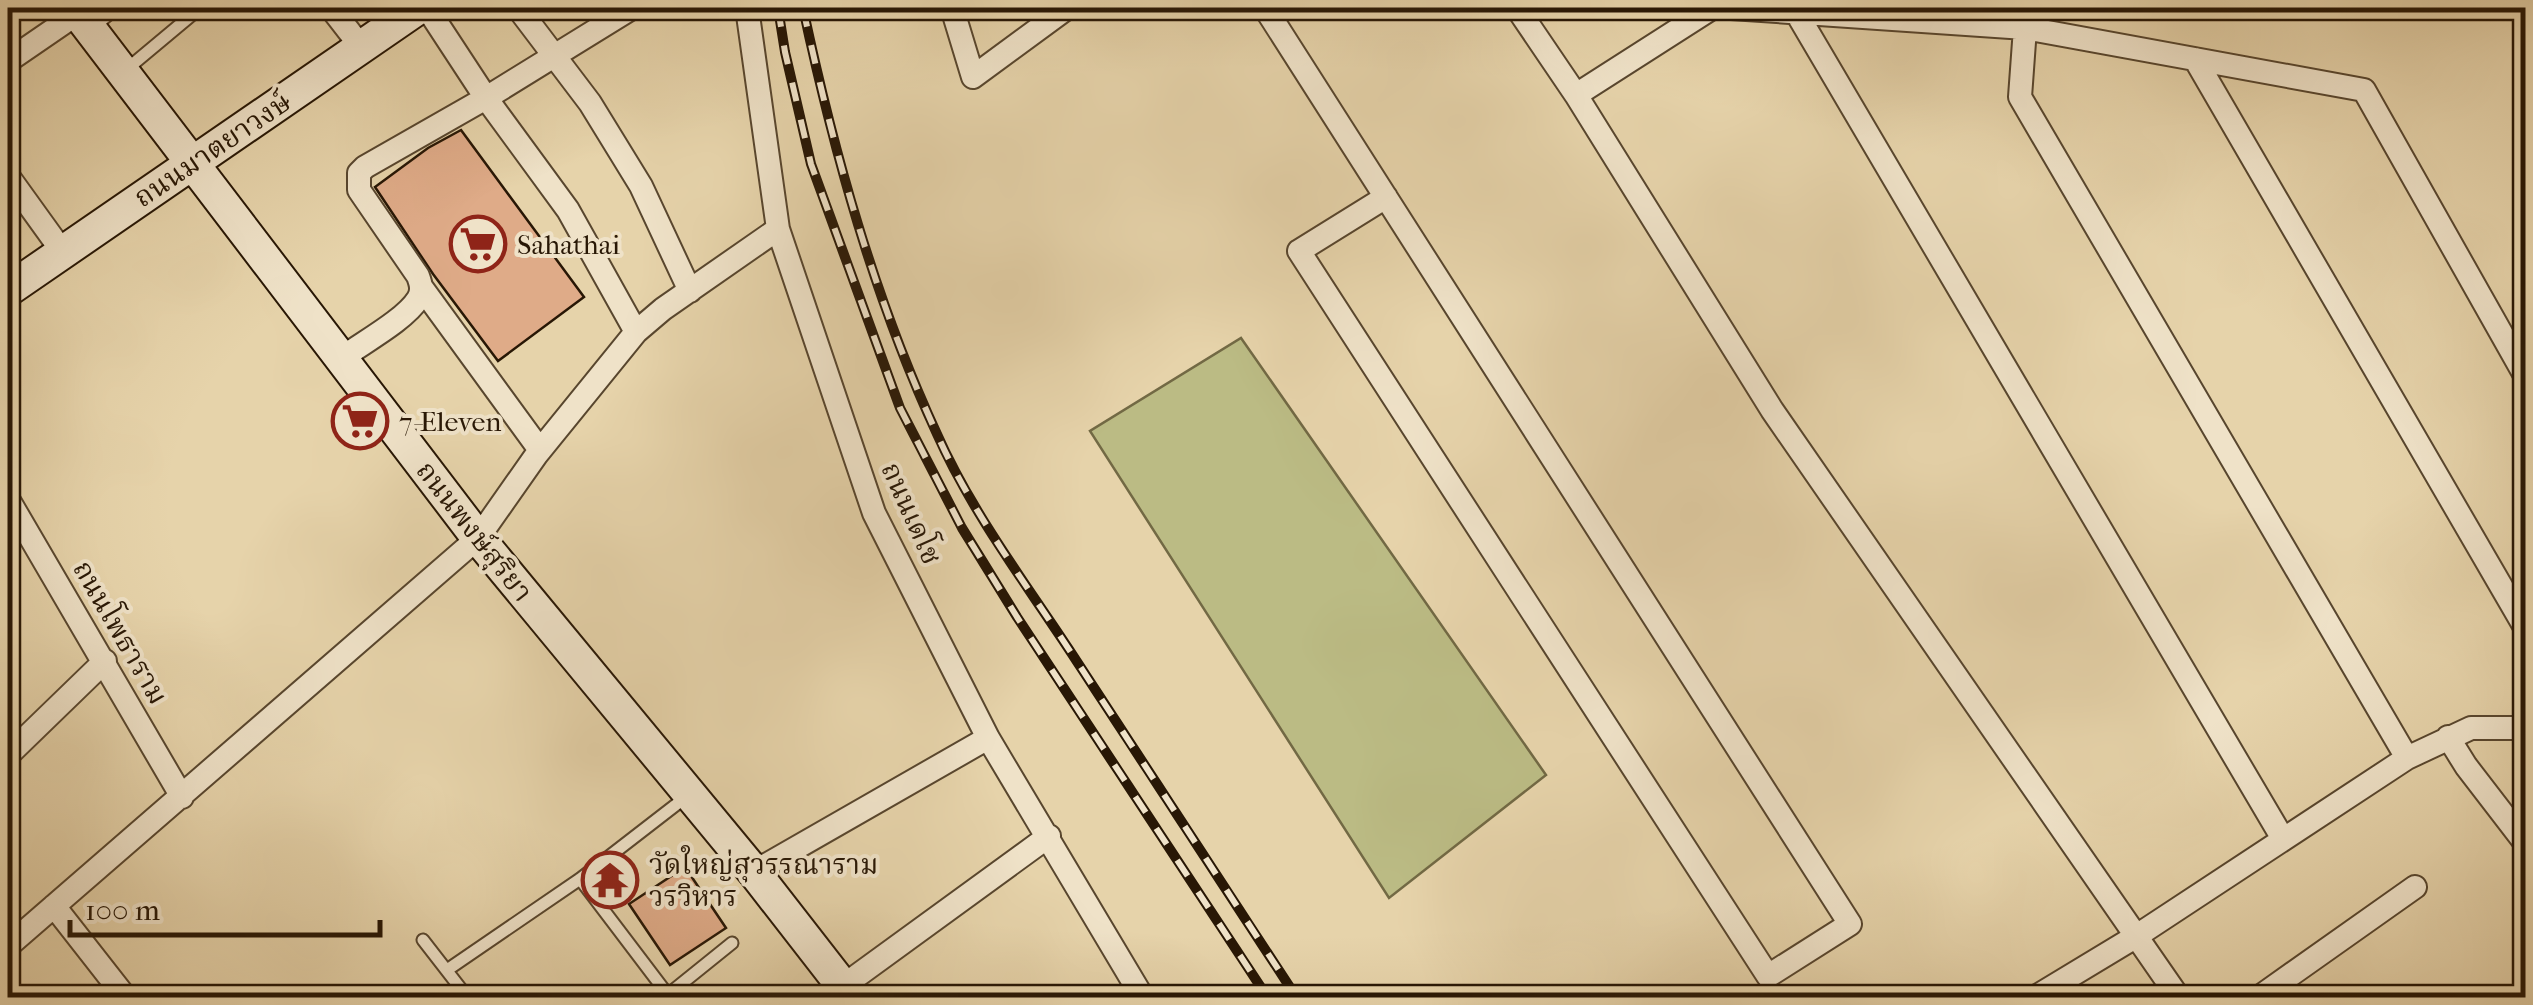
<svg xmlns="http://www.w3.org/2000/svg" width="2533" height="1005" font-family="'IM FELL French Canon','Noto Serif Thai',serif">
<style>
.green{fill:#bbbb84;stroke:#726944;stroke-width:2.5}
.building{fill:#dfab88;stroke:#281705;stroke-width:2.5}
.lines{fill:none;stroke-linecap:round;stroke-linejoin:round}
.lane-casing{stroke:#58462e;stroke-width:15}
.street-casing{stroke:#58462e;stroke-width:26}
.secondary-casing{stroke:#281705;stroke-width:36}
.lane{stroke:#efe2c8;stroke-width:11}
.street{stroke:#efe2c8;stroke-width:22}
.secondary{stroke:#efe2c8;stroke-width:32}
.rail-casing{stroke:#281705;stroke-width:10}
.rail{stroke:#efe2c8;stroke-width:6;stroke-dasharray:19;stroke-linecap:butt}
.labels{text-anchor:middle;stroke-width:8;stroke-linejoin:round;paint-order:stroke}
.street-label{font-size:28px;fill:#281705;stroke:#efe2c8}
.poi-label{font-size:28px;fill:#281705;stroke:#efe2c8;text-anchor:start}
</style>
<rect width="100%" height="100%" fill="#e6d3aa"/>
<filter id="stains"><feTurbulence type="fractalNoise" baseFrequency=".002" numOctaves="4"/><feColorMatrix values="0 0 0 0 .2 0 0 0 0 .09 0 0 0 0 .02 0 0 0 .5 -.17"/></filter>
<radialGradient id="worn" r=".72"><stop offset=".6" stop-color="#630" stop-opacity="0"/><stop offset="1" stop-color="#630" stop-opacity=".3"/></radialGradient>
<path class="green" d="M1241,338l305,437 -157,123 -299,-467z"/>
<path class="building" d="M461,130l123,167 -86,64 -65,-87 -58,-87 53,-39z
M685,867l41,61 -56,37 -41,-61z"/>
<g class="lines">
<g class="lane-casing">
<path id="lane" d="M127,69l73,-61
M580,879l88,116
M423,940l45,58
M447,970l133,-91 106,-82
M665,997l67,-54"/>
</g>
<g class="street-casing">
<path id="street" d="M331,8l31,40
M427,8l59,90 82,112 68,122
M518,8l72,95 51,83 49,105
M747,8l31,221 96,284 114,225 155,260
M952,8l21,69 94,-69
M1265,8l585,916 -82,52 -469,-725 87,-54
M1517,8l59,87 196,315 407,588
M1731,8l294,20 339,62 162,287
M1796,12l487,827
M87,25l21,-17
M2025,28l-5,69 387,661
M2195,59l331,570
M8,61l70,-48
M1576,95l136,-87
M8,176l54,75
M422,288l118,162
M342,358c20,-15 63,-38 76,-59 5,-8 3,-15 0,-23l-59,-86v-17l6,-6 121,-69 146,-90
M8,499l174,298
M2448,737l18,29 60,78
M8,755l97,-94
M754,872l234,-134
M54,906l72,92
M8,946l470,-408 59,-84 99,-122 27,-23 115,-80
M843,986l206,-150
M2034,998l101,-61 272,-179 64,-30h55
M2258,998l157,-111"/>
</g>
<g class="secondary-casing">
<path id="secondary" d="M74,8l404,530 276,334 98,126
M8,290l410,-282"/>
</g>
<use href="#lane" class="lane"/>
<use href="#street" class="street"/>
<use href="#secondary" class="secondary"/>
<g class="rail-casing">
<path id="rail" d="M778,8l7,44 26,112 89,244 62,120 55,89 251,381
M803,8c31,145 71,290 134,426 34,77 89,150 135,220 75,115 150,229 225,344"/>
</g>
<use href="#rail" class="rail"/>
</g>
<defs>
<g id="supermarket-ring" transform="scale(2.875)"><circle r="9.5" fill="#efe2c8" stroke="#8f2418" stroke-width="1.5"/><path d="M-6-5.5h2.5l.6 2H6L4.5 2H-2.5L-4.4-4H-6ZM-1.5 3.2a1.3 1.3 0 1 0 .1 0ZM3 3.2a1.3 1.3 0 1 0 .1 0Z" fill="#8f2418"/></g>
<g id="temple-ring" transform="scale(2.875)"><circle r="9.5" fill="#efe2c8" stroke="#8f2418" stroke-width="1.5"/><path d="M0-6L5-2H3V0L6.5 2.5H4V6H1.5V3h-3V6H-4V2.5H-6.5L-3 0V-2H-5Z" fill="#8f2418"/></g>
</defs>
<g fill-rule="evenodd">
<use href="#supermarket-ring" x="478" y="244"/>
<use href="#supermarket-ring" x="360" y="421"/>
<use href="#temple-ring" x="610" y="880"/>
</g>
<g class="labels">
<g class="street-label">
<text transform="translate(212 149) rotate(-34)" y="10">ถนนมาตยาวงษ์</text>
<text transform="translate(912 513) rotate(66)" y="10">ถนนเดโช</text>
<text transform="translate(475 531) rotate(52)" y="10">ถนนพงษ์สุริยา</text>
<text transform="translate(121 632) rotate(60)" y="10">ถนนโพธาราม</text>
</g>
<g class="poi-label">
<text x="517" y="254">Sahathai</text>
<text x="399" y="431">7-Eleven</text>
<text x="649" y="874">วัดใหญ่สุวรรณาราม<tspan x="649" dy="32">วรวิหาร</tspan></text>
</g>
</g>
<rect width="2533" height="1005" fill="none" stroke="#e6d3aa" stroke-width="40"/>
<rect x="10" y="10" width="2513" height="985" fill="none" stroke="#281705" stroke-width="5"/>
<rect x="20" y="20" width="2493" height="965" fill="none" stroke="#281705" stroke-width="2.5"/>
<path d="M70 920v15h310v-15" fill="none" stroke="#281705" stroke-width="5"/>
<text x="85" y="920" font-size="30" fill="#281705" stroke="#efe2c8" stroke-width="8" paint-order="stroke">100 m</text>
<rect width="100%" height="100%" filter="url(#stains)"/>
<rect width="100%" height="100%" fill="url(#worn)"/>
</svg>
